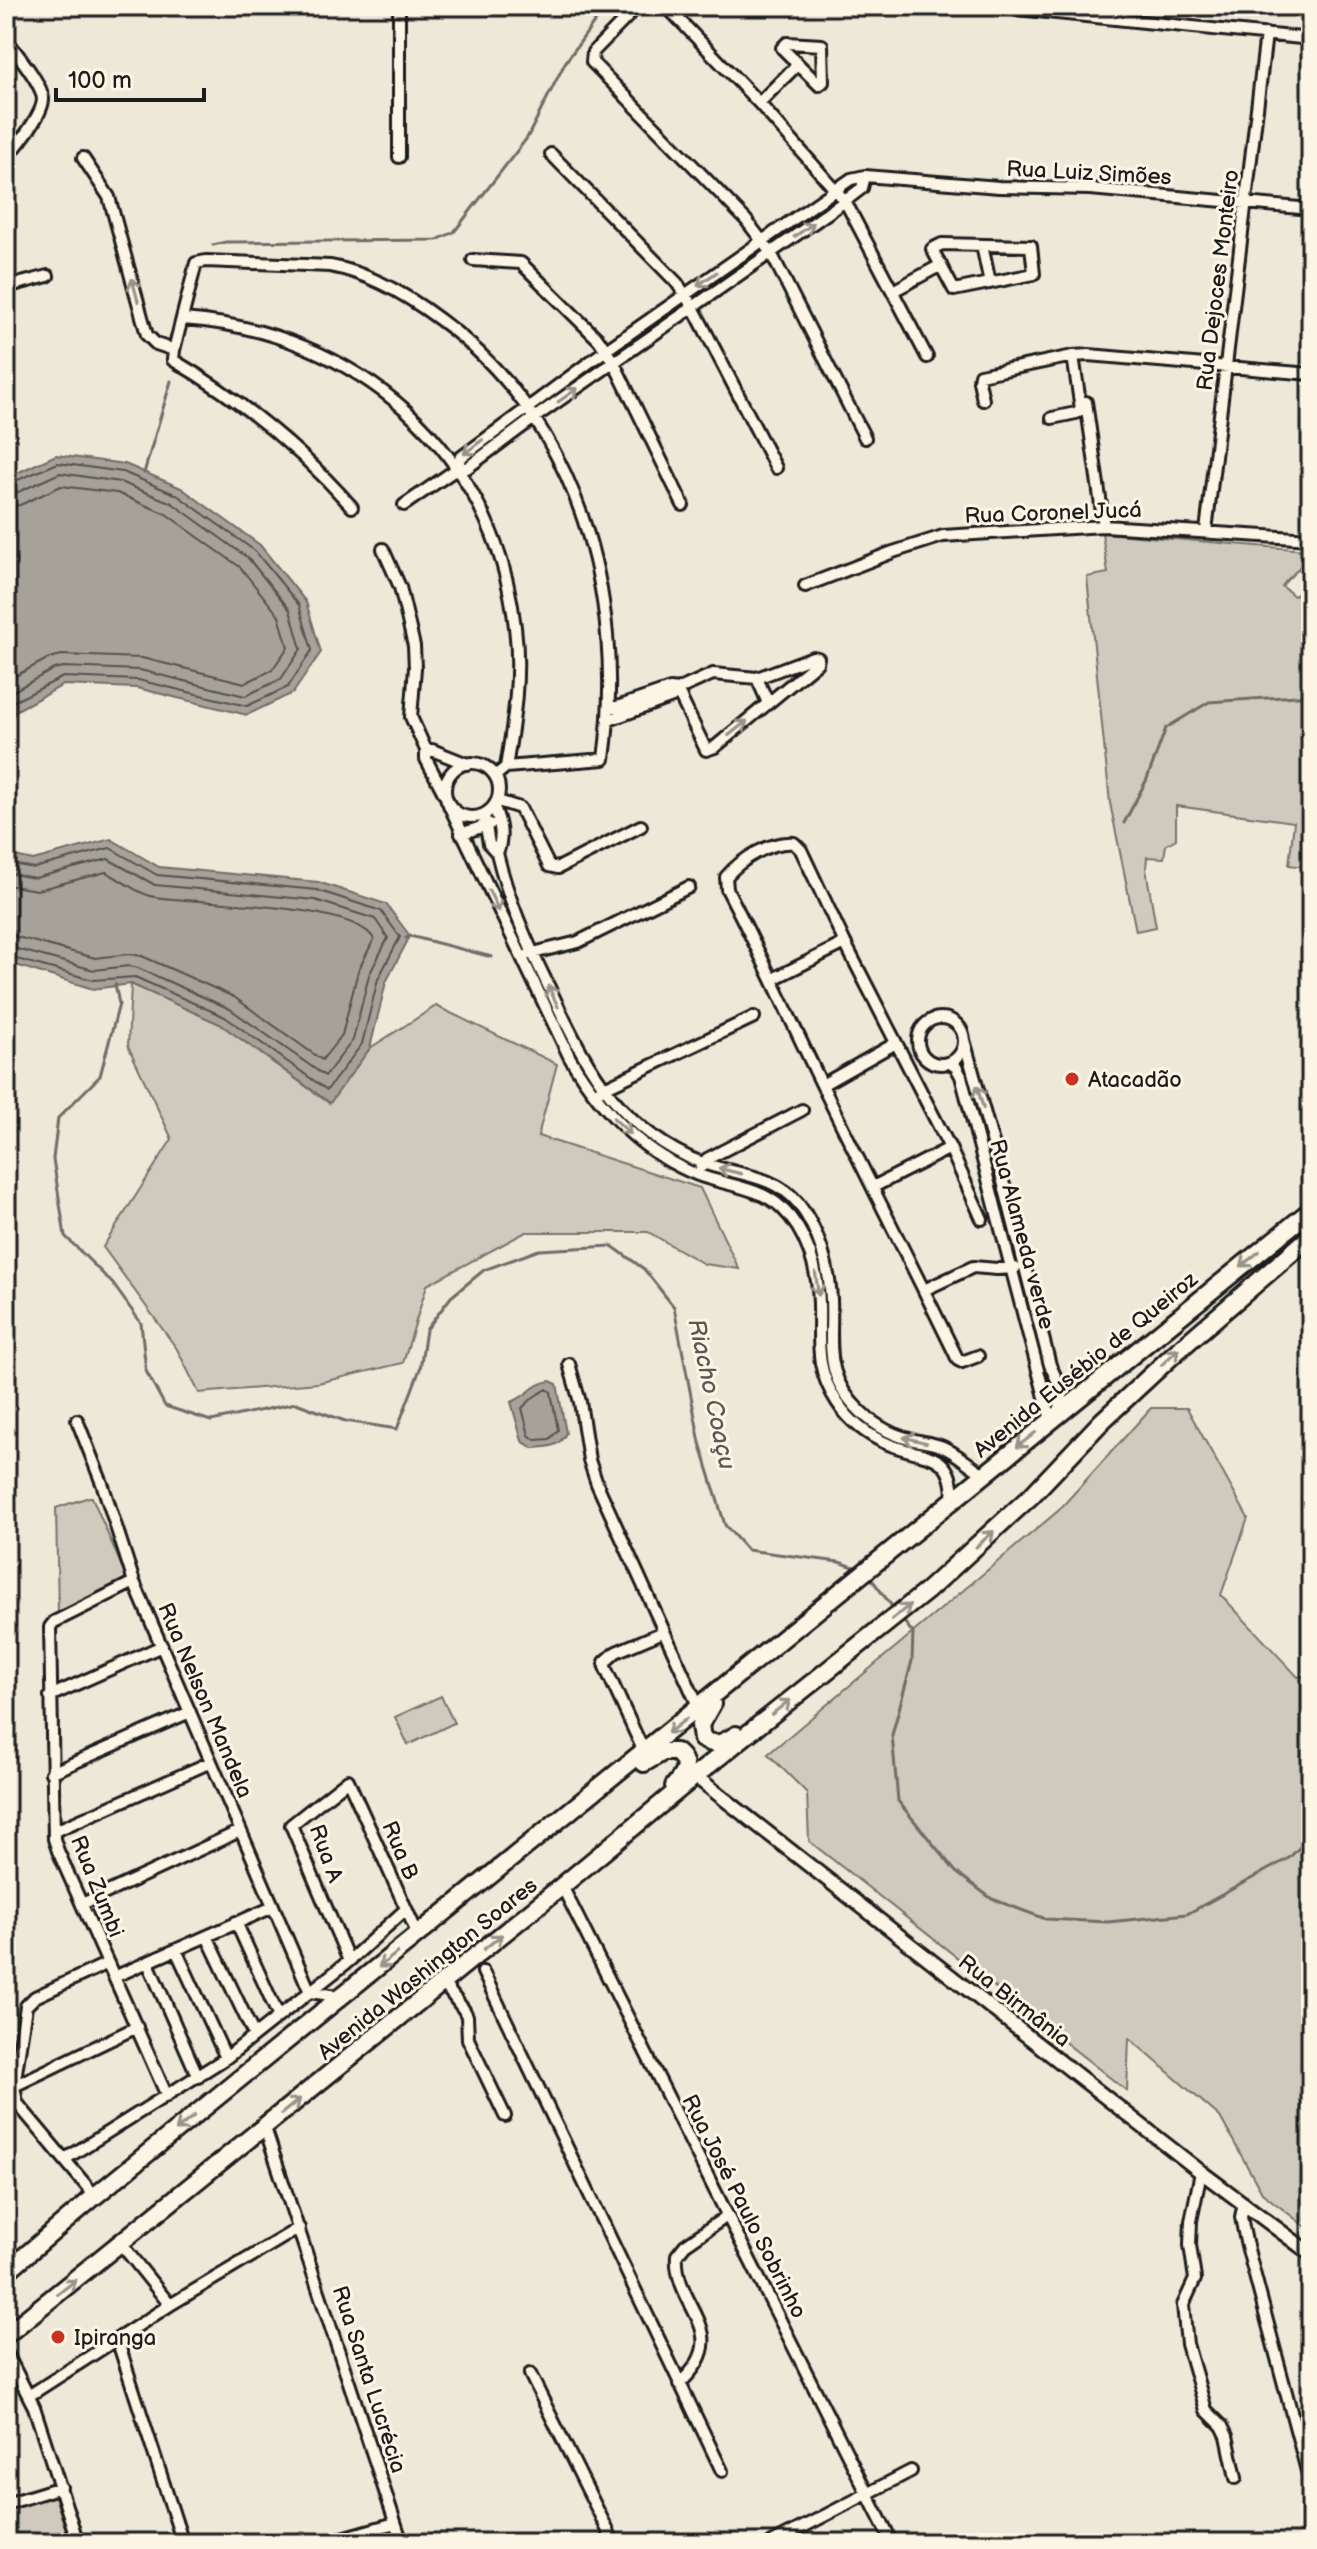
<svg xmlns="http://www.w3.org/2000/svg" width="1317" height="2549" font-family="'Balsamiq Sans',sans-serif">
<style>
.green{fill:#cfcabd;stroke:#76736c;stroke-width:2}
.water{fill:#a7a299;stroke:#6f6c67;stroke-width:2}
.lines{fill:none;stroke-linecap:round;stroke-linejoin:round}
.shore{stroke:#54524e;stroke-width:2}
.stream{stroke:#6f6c67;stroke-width:3}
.minor-casing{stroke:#1c1c1c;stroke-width:16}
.tertiary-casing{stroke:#1c1c1c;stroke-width:18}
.trunk-casing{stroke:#1c1c1c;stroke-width:22}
.minor{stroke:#fcf5e5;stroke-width:10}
.tertiary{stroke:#fcf5e5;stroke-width:12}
.trunk{stroke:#fcf5e5;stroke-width:16}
.oneway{stroke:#97938b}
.poi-dot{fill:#c8321e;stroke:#fcf5e5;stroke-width:3}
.labels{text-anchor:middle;stroke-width:6;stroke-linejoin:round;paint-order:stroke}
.street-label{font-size:22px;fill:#1c1c1c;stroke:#fcf5e5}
.poi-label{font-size:22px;fill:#1c1c1c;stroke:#fcf5e5;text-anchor:start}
.water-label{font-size:24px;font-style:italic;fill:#5b5854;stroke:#fcf5e5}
</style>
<rect width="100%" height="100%" fill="#eee8d9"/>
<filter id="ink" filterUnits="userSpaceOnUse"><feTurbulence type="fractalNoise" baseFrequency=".0125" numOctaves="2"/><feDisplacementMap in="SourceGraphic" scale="16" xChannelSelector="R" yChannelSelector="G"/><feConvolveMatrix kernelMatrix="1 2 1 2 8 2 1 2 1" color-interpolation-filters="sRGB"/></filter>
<g filter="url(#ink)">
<path class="green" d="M1102,533l203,17c-2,21 -12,21 -23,36l12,10 11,-7 6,1v278l-22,-3 5,-43 -118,-16v33l-10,6 -2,13 -17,-1 -1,12 10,58 -20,4 -26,-128 -23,-226 21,-4z
M131,984l89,40 109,79 41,-55 66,-42 121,58 -19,72 162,52 39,81 -35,-5 -56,-32h-122l-99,53 -24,78 -85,20 -119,10 -22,-44 -74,-102 69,-108 -44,-93z
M1151,1408h36l61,110 -27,77 77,82 13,-2v556l-49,-38 -42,-76 -91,-79 -2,53 -318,-250 -2,-48 -39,-39 290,-243z
M89,1497h3l36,84 -3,4 -67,28 -2,-105z
M441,1696l13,27 -46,22 -13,-28z
M54,2494l16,49h-64v-32z"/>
<path class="water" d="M56,455l69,9 56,24 79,57 46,57 15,50 -28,41 -46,22 -110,-27 -74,-3 -48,26 -9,24v-257z
M111,839l48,28 159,15 68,22 24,32 -24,46 -16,66 -40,55 -110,-79 -89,-40 -38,5 -87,-27v-108l27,6z
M550,1381l7,3 9,49c-7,15 -19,14 -33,15l-11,-7 -11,-39c17,-6 21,-18 39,-21z"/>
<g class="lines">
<path class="shore" d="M6,485l52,-22 65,9 54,23 78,56 44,54 13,45 -24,37 -41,19 -109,-26 -75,-3 -52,26 -5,7
M6,495l10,-2 44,-20 60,9 52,21 76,55 42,52 11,39 -20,30 -36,17 -105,-26 -77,-3 -9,2 -48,26
M6,507l14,-2 41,-19 56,7 49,21 74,53 39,49 9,31 -16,23 -27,13 -103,-25 -80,-3 -13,3 -43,23
M6,863l28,5 76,-20 47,27 160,15 64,21 19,26 -22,42 -16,65 -35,46 -102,-73 -90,-40 -42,3 -87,-24
M6,873l29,5 73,-19 47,26 160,15 60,19 13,19 -19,37 -16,65 -28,36 -95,-67 -92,-41 -9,-2 -35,4 -88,-24
M6,885l31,5 69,-18c16,8 32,22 49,25 43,7 199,6 219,42l-16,32 -16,64 -20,25 -88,-63 -92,-41 -13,-2 -34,4 -89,-24
M547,1389l4,3 7,38 -8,9 -15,1 -6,-5 -7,-27 13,-12z"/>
<path class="stream" d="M213,245l13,-3 211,-2 17,-8 73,-94 38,-75 41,-57
M144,473l27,-92
M1124,823l23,-44 19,-51 43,-26 102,-7
M406,938l4,-2 82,21
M115,984l4,20 -19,72 -42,42 -5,41 12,77 48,48 28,39 5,48 19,35 46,15 85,-18 49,18 52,8 23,-60 6,-39 25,-33 33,-27 55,-20 73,-4 32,23 30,38 26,136 25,82 22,25 92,12 18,6
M870,1577l24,32
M901,1618l12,15 -1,28 -20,74 6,66 58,71 36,27 54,20 62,3 79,-8 102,-56 22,-22"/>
<g class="minor-casing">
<path id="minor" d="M638,6l-45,46 -1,10 154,158 25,33 94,185
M666,6l93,97 86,98 82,156
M988,6l323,33
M6,39c10,14 36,44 37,60 0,16 -27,48 -37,60
M787,43l35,2 1,37 -4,3 -37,-37z
M759,103l38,-38
M551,154l126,129 16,24 83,161
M399,157v-151
M83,158l26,39 38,138 9,9 18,6
M942,244l89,2 3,28 -80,16 -22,-41z
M982,245l8,38
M473,260l48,3 78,77 15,23 69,142
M6,287l42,-11
M893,291l48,-26
M183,319c174,12 312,131 332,308 6,47 -1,93 -9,140l-11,9
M1073,356l16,-1 222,19
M983,400l-4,-19 1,-6 93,-19 8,53 -5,4 -24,5
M1086,402l18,124
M458,468l2,-10 146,-108 245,-171 14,-3 134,11 91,2 221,20
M404,505l54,-37h9l67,-50 311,-217 17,-13 3,-12
M352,507c-52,-59 -111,-107 -179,-147l1,-10 22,-87 10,-2 124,5c40,7 77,29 109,53 139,101 187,276 165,440l-98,8
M1206,531l60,-497
M383,549l17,38 14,59 1,22 -4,49 15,33v9l21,40
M805,586l88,-34 50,-16 161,-10 207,13
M757,678l11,25
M609,707h8l53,-18 7,1 36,-16 44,4 56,-21 5,1 -1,5 -102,84 -9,3 -29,-60
M609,720l63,-23 5,-7
M426,750h6l35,14
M445 790a27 27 0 1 1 54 0a27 27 0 1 1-54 0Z
M498,801l22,7 29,58 9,2 83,-42
M449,805l121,253c31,52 71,95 128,117 27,10 62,12 84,33 25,24 36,62 37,95 1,38 -5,64 18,99 12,19 31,34 51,42 35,15 65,5 65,55
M494,807c6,15 10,30 3,46 11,46 29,87 50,130 35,74 63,136 141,174 36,18 85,14 110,46 21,27 31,63 33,96 2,46 -9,76 30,113 15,14 33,24 53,28 10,2 20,3 29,7 15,7 27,19 41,27
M484,815l5,29 8,9
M461,834l29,-10
M529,954l49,-12 111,-55
M773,979l72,-36
M918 1041a23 23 0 1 1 46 0a23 23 0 1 1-46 0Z
M964,1040l32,114 54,211 7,15 7,4 -5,29
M950,1063l6,4 5,9 90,344
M822,1085l74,-42
M600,1090l154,-73
M950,1148l32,71
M701,1167l6,-8 95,-49
M873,1187l77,-39 -105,-205 -44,-93 -7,-7c-24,-2 -53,16 -68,34l1,12c34,65 64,132 96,198 44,91 91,182 135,273l4,2 16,-6
M924,1290l49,-23 24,2 18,-1
M569,1364l11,38 9,58 8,24 102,224
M77,1420l26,66 31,96 176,410 21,3 5,7
M134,1582l-80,40 -4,5 4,212 4,12 109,245
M50,1696l112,-50
M644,1752l-39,-85v-5l11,-10 47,-20
M51,1773l139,-61
M55,1831l156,-69
M562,1886l330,657
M82,1904l158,-73
M236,1922l42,93
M207,1936l47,99
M176,1950l50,108
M349,1961l-58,-136 57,-45 70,155
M148,1963l50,114
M483,1972l239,499
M114,1977l159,-70
M443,1983l21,27 3,6 1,23 37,77
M14,2086l123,-59
M265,2128l137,415
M65,2159l161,-101 123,-97 56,-51
M1201,2172l-10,49 -1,24 5,34 -12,26 4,39 19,66 16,16 5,10 9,42
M95,2196l-78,-93 -3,-17 12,-80 9,-9 73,-34
M1244,2203l-3,14 5,25 65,244
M121,2244l49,61
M117,2339l66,204
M6,2352l28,55 44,136
M530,2374l84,169
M679,2384c58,-52 -6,-76 -2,-129l8,-10 42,-29
M30,2395l140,-90 129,-77
M6,2504l55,-17
M325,2543l70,-20
M772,2543l139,-72"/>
</g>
<g class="tertiary-casing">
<path id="tertiary" d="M695,1776l506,396 110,82"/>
</g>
<g class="trunk-casing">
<path id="trunk" d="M712,1704l-12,21 2,14c14,8 21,4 34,-4
M644,1763l19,-11h13c15,12 8,22 -2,34
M6,2272l89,-76 1216,-986
M6,2335l556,-449 133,-110 232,-185 104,-95 71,-75 72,-67 137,-118"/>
</g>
<use href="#minor" class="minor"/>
<use href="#tertiary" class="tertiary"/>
<use href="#trunk" class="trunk"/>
</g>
<defs><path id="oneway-shaft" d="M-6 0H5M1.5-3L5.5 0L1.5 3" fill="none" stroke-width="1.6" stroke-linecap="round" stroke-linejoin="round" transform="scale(2)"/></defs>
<g class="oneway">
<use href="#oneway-shaft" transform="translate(804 230) rotate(-35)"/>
<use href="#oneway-shaft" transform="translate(707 279) rotate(145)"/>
<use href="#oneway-shaft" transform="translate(135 290) rotate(-105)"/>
<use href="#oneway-shaft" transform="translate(568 395) rotate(-35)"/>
<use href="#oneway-shaft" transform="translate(473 447) rotate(143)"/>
<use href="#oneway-shaft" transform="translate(738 728) rotate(-39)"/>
<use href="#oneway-shaft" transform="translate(494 901) rotate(64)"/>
<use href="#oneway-shaft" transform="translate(553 996) rotate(-115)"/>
<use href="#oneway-shaft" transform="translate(980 1097) rotate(-106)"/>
<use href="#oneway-shaft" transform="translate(622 1126) rotate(43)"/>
<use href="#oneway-shaft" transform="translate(730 1171) rotate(-166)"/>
<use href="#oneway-shaft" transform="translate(1250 1259) rotate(141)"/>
<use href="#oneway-shaft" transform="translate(817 1284) rotate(82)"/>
<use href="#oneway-shaft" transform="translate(1170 1357) rotate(-43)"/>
<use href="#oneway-shaft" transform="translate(915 1440) rotate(-167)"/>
<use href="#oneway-shaft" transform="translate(1026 1440) rotate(141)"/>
<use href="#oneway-shaft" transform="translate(985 1539) rotate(-42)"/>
<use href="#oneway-shaft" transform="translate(901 1612) rotate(-39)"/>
<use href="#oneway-shaft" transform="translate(781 1707) rotate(-38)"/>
<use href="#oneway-shaft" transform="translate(677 1726) rotate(141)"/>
<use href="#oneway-shaft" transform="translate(493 1942) rotate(-39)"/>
<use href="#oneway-shaft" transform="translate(388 1960) rotate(141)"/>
<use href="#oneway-shaft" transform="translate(291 2106) rotate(-39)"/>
<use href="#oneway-shaft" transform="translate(185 2123) rotate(141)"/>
<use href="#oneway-shaft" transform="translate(67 2287) rotate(-38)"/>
</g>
</g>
<g class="poi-dot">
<circle cx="1072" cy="1079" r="8"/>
<circle cx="58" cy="2337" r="8"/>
</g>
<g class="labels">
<g class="street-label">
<text transform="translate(1089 172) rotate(3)" y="8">Rua Luiz Simões</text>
<text transform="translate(1217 280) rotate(-83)" y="8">Rua Dejoces Monteiro</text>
<text transform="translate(1053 512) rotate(-2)" y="8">Rua Coronel Jucá</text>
<text transform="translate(1023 1234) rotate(75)" y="8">Rua Alameda verde</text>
<text transform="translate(1085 1364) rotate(-39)" y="8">Avenida Eusébio de Queiroz</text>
<text transform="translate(206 1700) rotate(67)" y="8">Rua Nelson Mandela</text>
<text transform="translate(401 1850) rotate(67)" y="8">Rua B</text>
<text transform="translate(327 1853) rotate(70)" y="8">Rua A</text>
<text transform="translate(98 1886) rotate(68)" y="8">Rua Zumbi</text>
<text transform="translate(427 1968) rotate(-39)" y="8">Avenida Washington Soares</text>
<text transform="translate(1015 2000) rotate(38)" y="8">Rua Birmânia</text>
<text transform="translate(745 2206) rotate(63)" y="8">Rua José Paulo Sobrinho</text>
<text transform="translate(370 2379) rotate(72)" y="8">Rua Santa Lucrécia</text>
</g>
<g class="poi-label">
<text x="1088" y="1087">Atacadão</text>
<text x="74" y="2345">Ipiranga</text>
</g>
<g class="water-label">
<text transform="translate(712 1394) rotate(78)" y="8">Riacho Coaçu</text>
</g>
</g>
<rect width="1317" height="2549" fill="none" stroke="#fcf5e5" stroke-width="32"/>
<rect x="16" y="16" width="1285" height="2517" fill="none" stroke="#1c1c1c" stroke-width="3" filter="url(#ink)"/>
<path d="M56 88v12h148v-12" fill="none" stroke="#1c1c1c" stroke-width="4"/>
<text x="68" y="88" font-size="24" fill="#1c1c1c" stroke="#fcf5e5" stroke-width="6" paint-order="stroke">100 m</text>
</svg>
